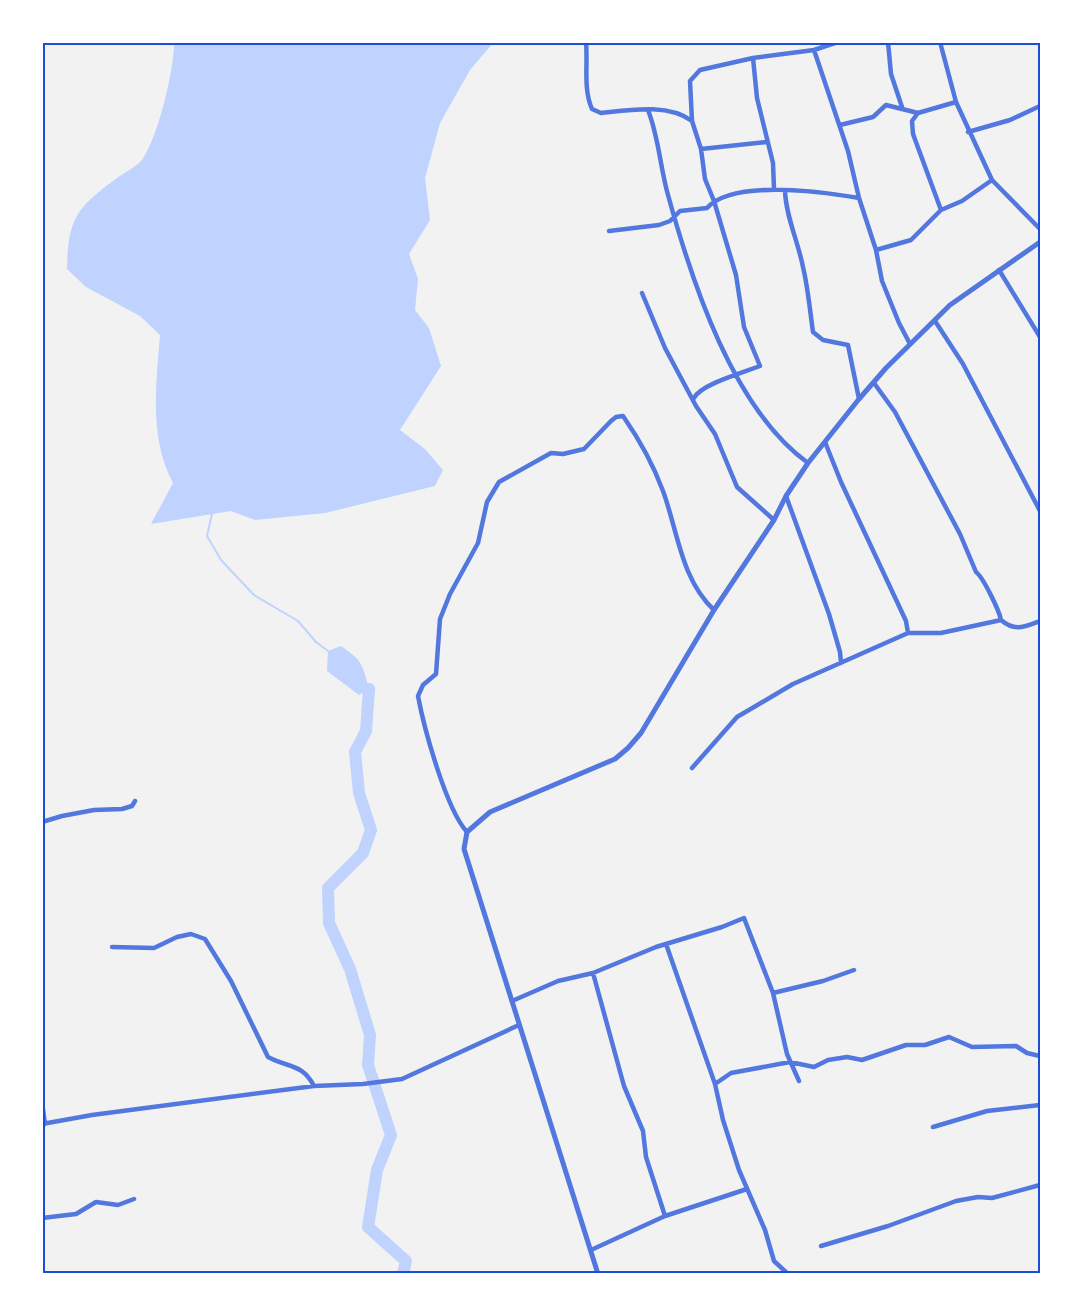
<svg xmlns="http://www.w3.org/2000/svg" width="1083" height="1316" font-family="'Titillium Web',sans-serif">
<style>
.water{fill:#bfd3fe}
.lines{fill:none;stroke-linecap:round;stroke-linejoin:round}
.stream{stroke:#bfd3fe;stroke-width:2}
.river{stroke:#bfd3fe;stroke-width:12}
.minor{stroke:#5277de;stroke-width:4.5}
.tertiary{stroke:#5277de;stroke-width:5}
.neatline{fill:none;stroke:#1d4ed8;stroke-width:2}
</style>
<rect width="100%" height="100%" fill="#f2f2f2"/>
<path class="water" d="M174,43h319l-23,27 -30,53 -15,55 5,42 -21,34 9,25 -3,31 14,18 12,38 -41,64 25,19 18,21 -8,16 -110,27 -70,7 -24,-9 -80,13 22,-41c-24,-45 -17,-98 -13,-148l-20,-19 -54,-29 -19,-18c1,-50 9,-61 50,-91 7,-5 19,-11 25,-18 16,-23 32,-89 32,-117z
M341,646c22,15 21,18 28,43l-10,6 -32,-24 1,-20z"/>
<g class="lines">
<path class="stream" d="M212,514l-5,22 14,24 33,35 44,26 18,21 12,9"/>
<path class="river" d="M369,689l-3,42 -11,21 4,41 12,37 -8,23 -35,35 1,35 21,46 20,66 -2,30 23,70 -14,35 -9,57 38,34 -3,13"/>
<path class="minor" d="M586,42c2,22 -3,47 6,67l9,4c28,-3 67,-10 91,8
M888,42l3,32 11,33
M940,42l16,60 36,78 48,49
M814,50l34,101 11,47 17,52 6,31 17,42 11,21
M753,58l4,40 16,65 1,26
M648,110c11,28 12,57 20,85 24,87 65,214 140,268
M918,113l-6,8 1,13 28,76
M840,125l33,-8 13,-12 32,8 38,-11
M968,132l42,-12 30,-14
M701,149l66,-7
M785,191c1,26 13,50 18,76 5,21 7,44 10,65l10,8 25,5 11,54
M609,231l50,-6 11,-4 10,-10 27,-3c26,-29 116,-16 152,-10
M876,250l35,-10 30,-30 21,-9 30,-21
M999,270l41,67
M642,293l23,55 31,58 19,28 22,53 37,33
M935,321l28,43 77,147
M874,383l21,29 65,122 16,38c7,5 23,38 25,48 14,12 24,7 39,1
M694,398c7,-14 51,-26 66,-32l-16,-39 -8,-52 -22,-74 -9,-22 -4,-30 -9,-28 -2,-40 10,-11 53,-12 61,-8 24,-8
M825,442l16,40 65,139 2,12
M786,496l43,118 11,38 1,11
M692,768l45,-51 56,-33 115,-51h33l60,-13
M42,822l20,-6 32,-6 28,-1 10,-3 3,-5
M467,832c-21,-23 -43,-104 -49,-136l5,-11 13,-11 4,-55 10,-25 28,-51 9,-41 12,-20 52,-29 12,1 21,-5 27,-28 5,-4 7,-1c16,23 30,48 40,75 15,41 18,88 51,119
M666,944l49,140 8,36 16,50 26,60 9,31 14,13
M112,947l42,1 23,-11 14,-3 14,5 26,42 37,76c20,11 34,6 46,29
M593,973l31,113 19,45 3,26 19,59
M773,993l50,-12 31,-11
M512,1001l46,-20 35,-8 63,-26 66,-20 22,-9 29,75 14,61 12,27
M715,1084l16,-11 59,-11 24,5 14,-7 19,-3 15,3 44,-15h19l24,-8 23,10 44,-1 11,7 13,3
M42,1102l3,22
M42,1124l50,-9 222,-29 49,-2 39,-5 117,-54
M933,1127l54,-16 53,-6
M42,1218l34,-4 20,-12 22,3 16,-6
M821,1246l67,-20 68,-25 22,-4 14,1 48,-13
M591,1250l74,-34 82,-27"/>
<path class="tertiary" d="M598,1274l-134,-425 3,-17 23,-20 125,-53 13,-11 13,-15 73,-123 60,-90 12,-24 22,-33 51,-64 27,-31 64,-63 90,-63"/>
</g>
<rect width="1083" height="1316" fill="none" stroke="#ffffff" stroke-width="88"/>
<rect x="44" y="44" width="995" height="1228" class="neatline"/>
</svg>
